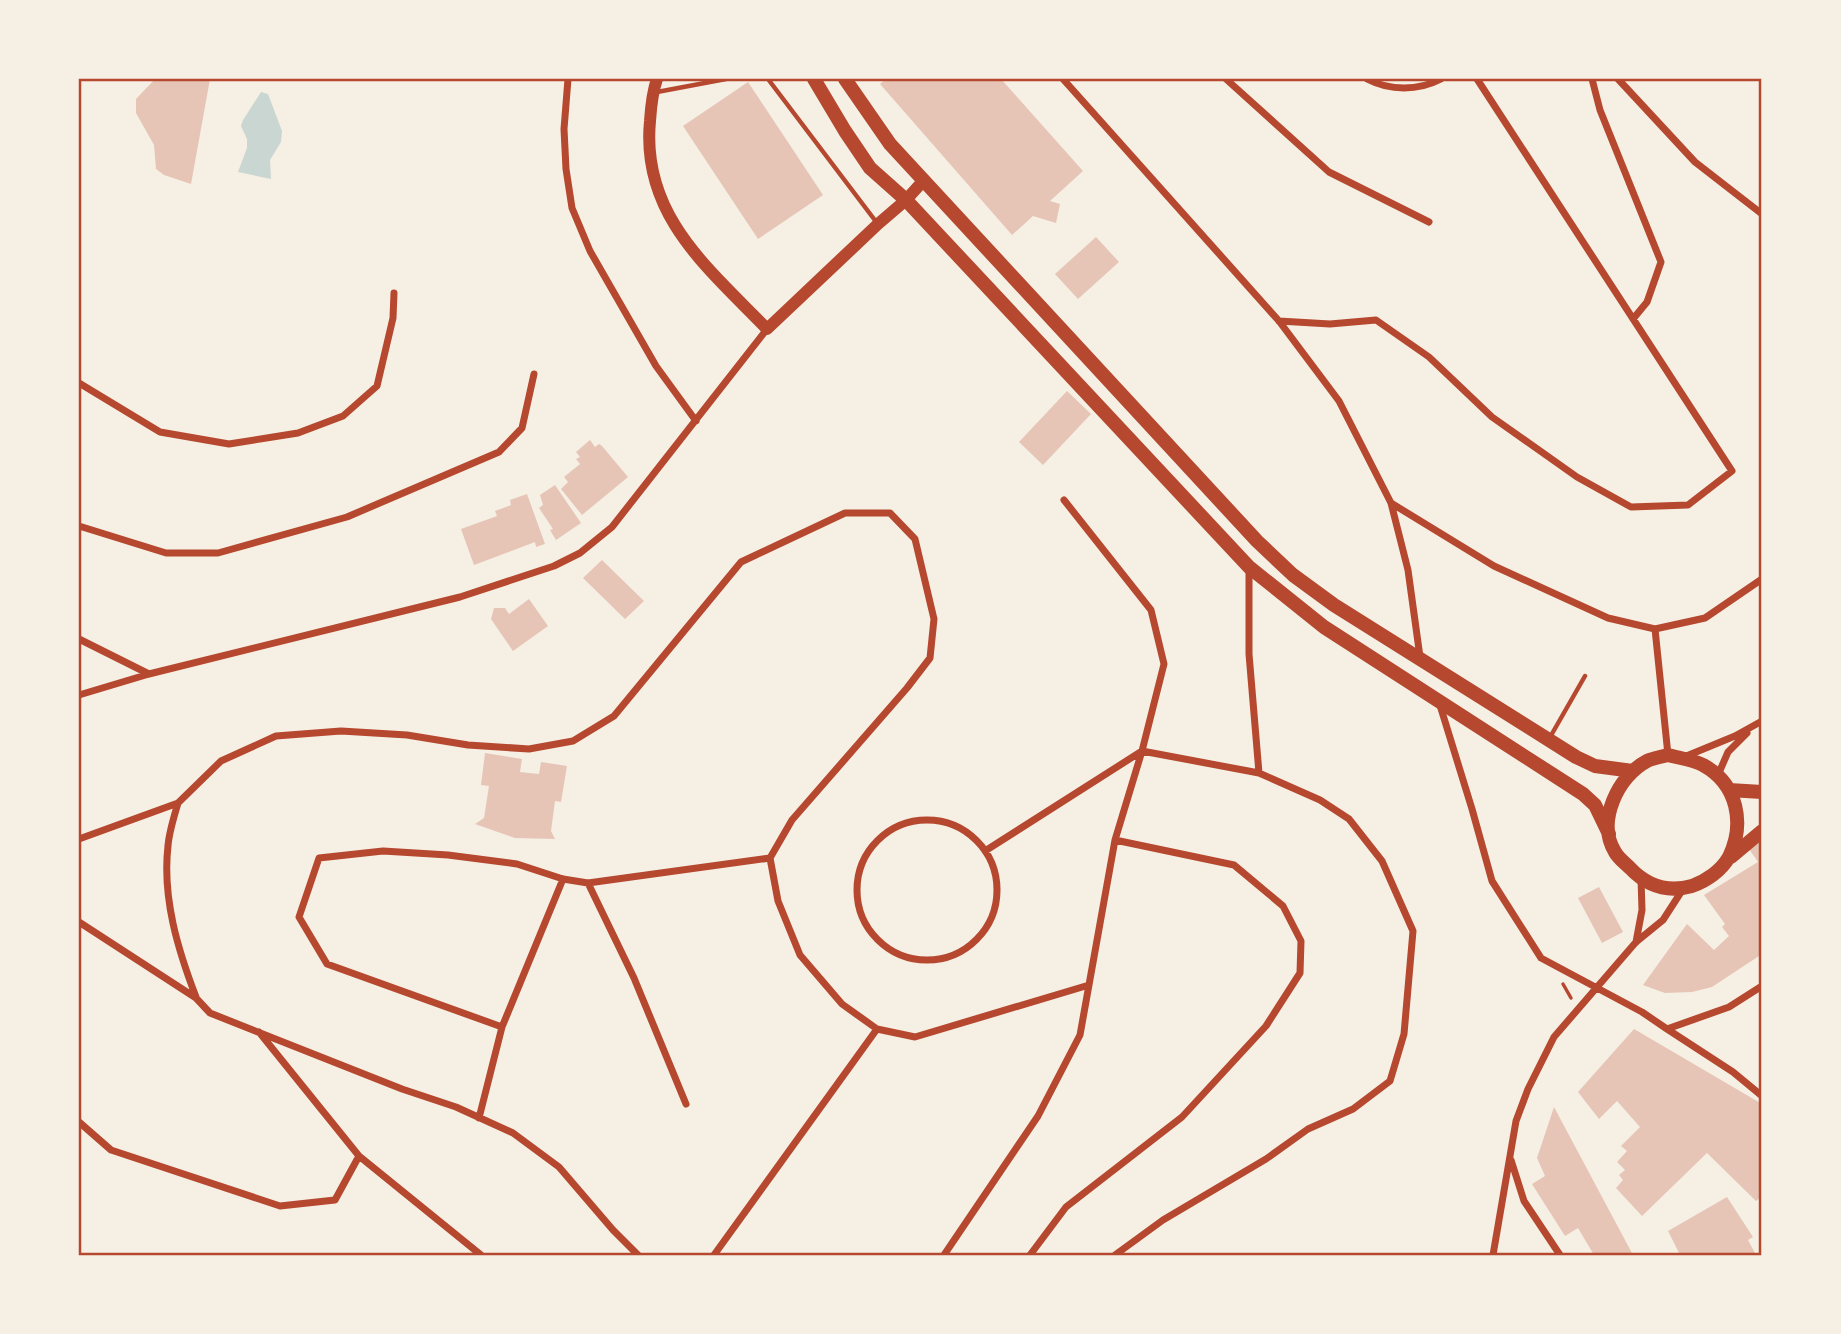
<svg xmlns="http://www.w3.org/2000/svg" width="1841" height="1334" font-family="Helvetica,sans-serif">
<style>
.water{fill:#c9d6d2}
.building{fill:#e6c5b7}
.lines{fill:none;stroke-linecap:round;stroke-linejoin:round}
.path{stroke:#b5482f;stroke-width:3.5}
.service{stroke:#b5482f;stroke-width:4.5}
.minor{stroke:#b5482f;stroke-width:7}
.tertiary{stroke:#b5482f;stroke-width:12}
.secondary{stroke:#b5482f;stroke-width:14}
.neatline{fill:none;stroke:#b5482f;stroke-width:2.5}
</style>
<rect width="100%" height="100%" fill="#f6efe4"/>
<path class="water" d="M261,92l7,2 14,37 -1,11 -11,18 1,19 -33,-7 9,-24v-9l-6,-13 2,-6z"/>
<path class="building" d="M155,79h55l-19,105 -27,-9 -8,-6 -2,-24 -18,-32v-14z
M886,79h115l82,92 -33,30 10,3 -4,19 -23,-7 -21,19 -132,-151z
M748,82l75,113 -65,44 -75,-113z
M1096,237l23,25 -41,37 -23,-25z
M1067,391l24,23 -48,51 -24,-23z
M590,440l5,7 4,-3 3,2 26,31 -46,38 -21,-26 7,-7 -4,-5 16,-13 -4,-5 4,-2 -4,-5z
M555,485l26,38 -25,17 -6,-10 3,-1 -14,-21 4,-3 -3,-10z
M527,494l18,50 -9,3 -1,-5 -61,23 -13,-36 36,-13 -2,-5 16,-6 -1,-5z
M602,560l42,41 -19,18 -42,-41z
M529,599l19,27 -35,25 -22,-32 3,-11h11l4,6z
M485,753l37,6 -2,13 19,2 2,-12 26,4 -6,36 -6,-1 -4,30 4,8 -40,-1 -40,-14 9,-6 5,-32 -8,-1z
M1762,840v114l-50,33 -20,5 -27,1 -22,-8 44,-61 27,26 15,-14 -7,-9 3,-3 -21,-29 54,-33 -9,-13z
M1599,887l24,45 -21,11 -24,-45z
M1634,1029l128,75v92l-6,5 -49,-48 -65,63 -26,-28 7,-8 -4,-5 6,-5 -8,-8 10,-11 -6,-5 19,-19 -23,-26 -18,18 -21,-27z
M1554,1107l79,148h-39l-16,-27 -13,8 -33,-52 13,-8 -8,-18z
M1727,1197l26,40 -5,3 8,15h-76l-12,-24z"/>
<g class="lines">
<path class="path" d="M1563,984l8,14"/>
<path class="service" d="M768,79l109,144
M657,92l69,-13
M1549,739l36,-63"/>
<path class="minor" d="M568,79l-4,50 2,40 6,39 18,43 66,115 40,55
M1063,79l216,242 60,80 52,102 17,67 12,87
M1226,79l103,93 100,50
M1367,79c23,12 51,12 74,0
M1592,79l8,31 61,152 -14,40 -14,17
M1618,79l77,83 67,52
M1279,321l51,3 46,-4 53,37 63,60 85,60 54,30 57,-2 44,-34 -255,-392
M79,383l81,49 69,12 69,-11 45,-17 34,-30 16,-68 1,-25
M1391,503l103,63 114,52 47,11 50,-11 57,-39
M79,526l87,27h52l129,-36 152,-65 23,-24 12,-54
M1655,629l13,126
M79,639l70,35
M79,695l70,-21 311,-77 94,-31 26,-13 32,-26 155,-198
M1439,702l33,107 20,72 49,77 101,54 25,17 62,-22 33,-21
M1684,757l51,-21 27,-15
M1718,775l10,-23 19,-19
M178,803c-4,14 -9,29 -10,43 -6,52 10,104 28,151
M857 890a70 70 0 1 1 140 0a70 70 0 1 1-140 0Z
M79,839l99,-36 43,-42 55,-25 65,-5 66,4 61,10 61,4 44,-8 41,-25 127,-154 104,-49h45l25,26 19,80 -4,39 -23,30 -115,132 -22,38
M985,851l157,-100 117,22 -10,-119v-86
M770,858l8,43 22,54 42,49 35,25 38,8 174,-52
M588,883l46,95 52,126
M79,922l117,76 14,15 192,76 54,18 57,26 46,34 54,63 25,25
M1636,942l6,-32 -1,-31
M502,1027l-175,-63 -28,-47 20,-59 64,-7 65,4 69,9 46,15 25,4 182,-25
M1667,1029l66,43 29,24
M259,1032l100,124 122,99
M479,1118l23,-91 61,-148
M79,1122l32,28 169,56 55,-6 24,-44
M1511,1160l13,41 36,54
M714,1255l163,-226
M944,1255l94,-139 42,-81 35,-195 27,-89 22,-87 -13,-54 -87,-110
M1030,1255l36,-48 116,-90 84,-91 34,-53 1,-32 -18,-35 -49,-41 -119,-25
M1115,1255l48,-35 103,-61 42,-30 45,-20 37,-28 14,-47 9,-103 -31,-70 -33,-42 -29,-19 -61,-27
M1493,1255l23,-134 12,-32 26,-52 82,-95 27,-22 20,-31"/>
<path class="tertiary" d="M657,79c-5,14 -6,27 -7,42 -9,94 58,147 117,208l111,-105 28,-24 18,-20"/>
<path class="secondary" d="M814,79l31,52 25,37 36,32 343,367 75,60 259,167 12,11 14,29
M845,79l45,65 367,397 36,34 41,30 242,152 19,9 38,5
M1668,755c11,3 25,5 35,10 35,19 42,59 26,92 -8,14 -23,24 -37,29 -25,7 -45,0 -62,-18 -5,-5 -12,-10 -15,-16 -19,-30 3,-76 32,-91 6,-3 14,-4 21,-6z
M1729,790l33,2
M1731,857l31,-26"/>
</g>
<rect width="1841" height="1334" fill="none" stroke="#f6efe4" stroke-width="161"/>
<rect x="80" y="80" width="1680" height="1174" class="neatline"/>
</svg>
